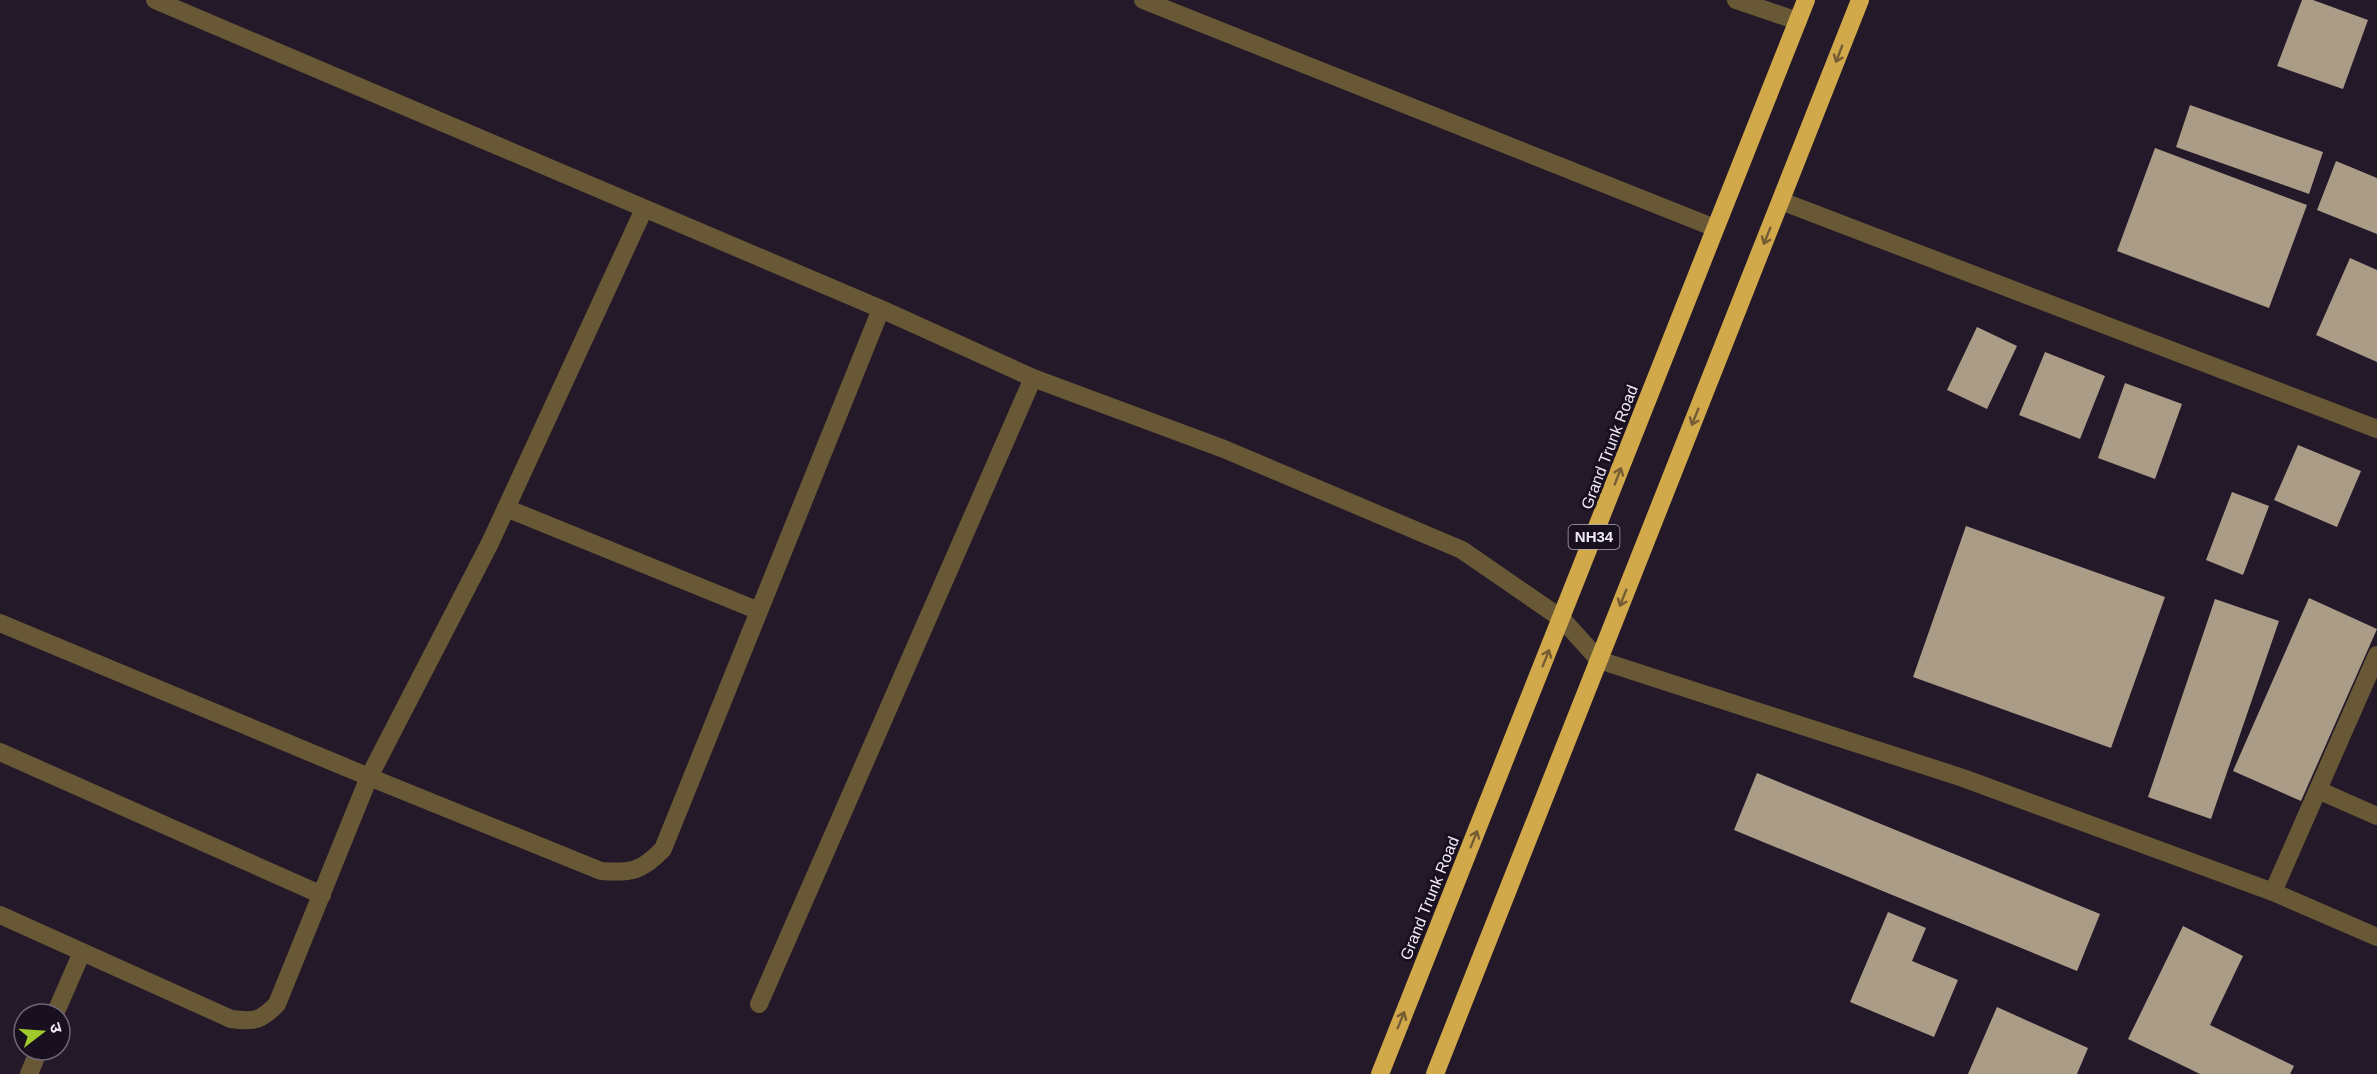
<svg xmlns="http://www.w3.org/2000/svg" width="2377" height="1074" font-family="Arial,'Noto Sans Devanagari',sans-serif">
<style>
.building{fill:#ab9c88}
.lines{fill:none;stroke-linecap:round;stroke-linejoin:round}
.minor{stroke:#685835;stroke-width:18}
.highway{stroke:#d1a84a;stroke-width:18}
.oneway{stroke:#755c34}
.labels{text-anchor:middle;stroke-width:6;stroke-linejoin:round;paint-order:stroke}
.shield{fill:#19101f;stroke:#b0a9b5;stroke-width:1.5}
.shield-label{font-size:15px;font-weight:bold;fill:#f1eaf5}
.street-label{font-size:16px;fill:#f1eaf5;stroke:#19101f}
</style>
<rect width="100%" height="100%" fill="#231929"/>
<path class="building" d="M2302,0h11l55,20 -25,69 -66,-23z
M2190,105l133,47 -14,42 -133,-47z
M2155,148l152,57 -38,103 -152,-57z
M2336,161l41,17v56l-60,-24z
M2350,258l27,12v92l-61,-27z
M1977,327l40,19 -30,63 -40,-19z
M2045,352l60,24 -25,63 -61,-24z
M2125,383l57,21 -27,75 -57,-21z
M2298,445l63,26 -24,56 -63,-27z
M2232,492l37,14 -26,69 -37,-15z
M1966,526l199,71 -54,151 -198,-71z
M2309,598l68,31 -76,172 -68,-30z
M2215,599l64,22 -68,198 -63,-22z
M1757,773l343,141 -23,57 -343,-141z
M1888,912l38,16 -14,33 46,19 -24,57 -84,-35z
M2183,926l60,30 -33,69 84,41 -4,8h-90l-72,-35z
M1997,1007l91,41 -11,26h-109z"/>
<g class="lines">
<path class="minor" d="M155,0l726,309 152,69 191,71 238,101 100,69 37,41 364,118 310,114 104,45
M1143,0l572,228
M1736,0l62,21
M1781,201l596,228
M506,508l253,103
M0,623l369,154 232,94c30,2 40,1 62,-22l218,-540
M0,752l322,143
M2318,790l59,26
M2273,892l104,-237
M0,915l231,104c23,3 30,2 46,-15l92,-227 121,-234 154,-334
M759,1004l274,-626
M55,1014l27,-62
M29,1074l10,-24"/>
<path class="highway" d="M1380,1074l426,-1074
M1435,1074l425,-1074"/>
</g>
<defs><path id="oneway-shaft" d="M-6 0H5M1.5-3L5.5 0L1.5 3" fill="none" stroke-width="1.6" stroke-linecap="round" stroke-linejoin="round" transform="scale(1.5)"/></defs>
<g class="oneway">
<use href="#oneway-shaft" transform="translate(1839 54) rotate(111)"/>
<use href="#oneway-shaft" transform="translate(1767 236) rotate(112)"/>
<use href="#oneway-shaft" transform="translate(1695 417) rotate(112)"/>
<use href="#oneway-shaft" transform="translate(1618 476) rotate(-69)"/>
<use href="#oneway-shaft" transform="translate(1623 598) rotate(112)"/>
<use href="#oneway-shaft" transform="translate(1546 658) rotate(-68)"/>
<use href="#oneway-shaft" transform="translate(1474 839) rotate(-68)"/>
<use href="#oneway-shaft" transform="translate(1401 1020) rotate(-68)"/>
</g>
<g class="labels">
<rect class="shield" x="1568.5" y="525" width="51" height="24" rx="4.5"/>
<g class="shield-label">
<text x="1594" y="542">NH34</text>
</g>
<g class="street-label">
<text transform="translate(1609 447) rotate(-69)" y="6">Grand Trunk Road</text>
<text transform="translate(1429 898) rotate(-68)" y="6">Grand Trunk Road</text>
</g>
</g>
<g transform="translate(42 1032) rotate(73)"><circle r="28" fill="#19101f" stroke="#6f6775" stroke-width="1.5"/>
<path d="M0-4.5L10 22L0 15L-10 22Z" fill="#a0c92c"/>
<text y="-9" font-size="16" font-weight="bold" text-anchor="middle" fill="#f1eaf5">उ</text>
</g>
</svg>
